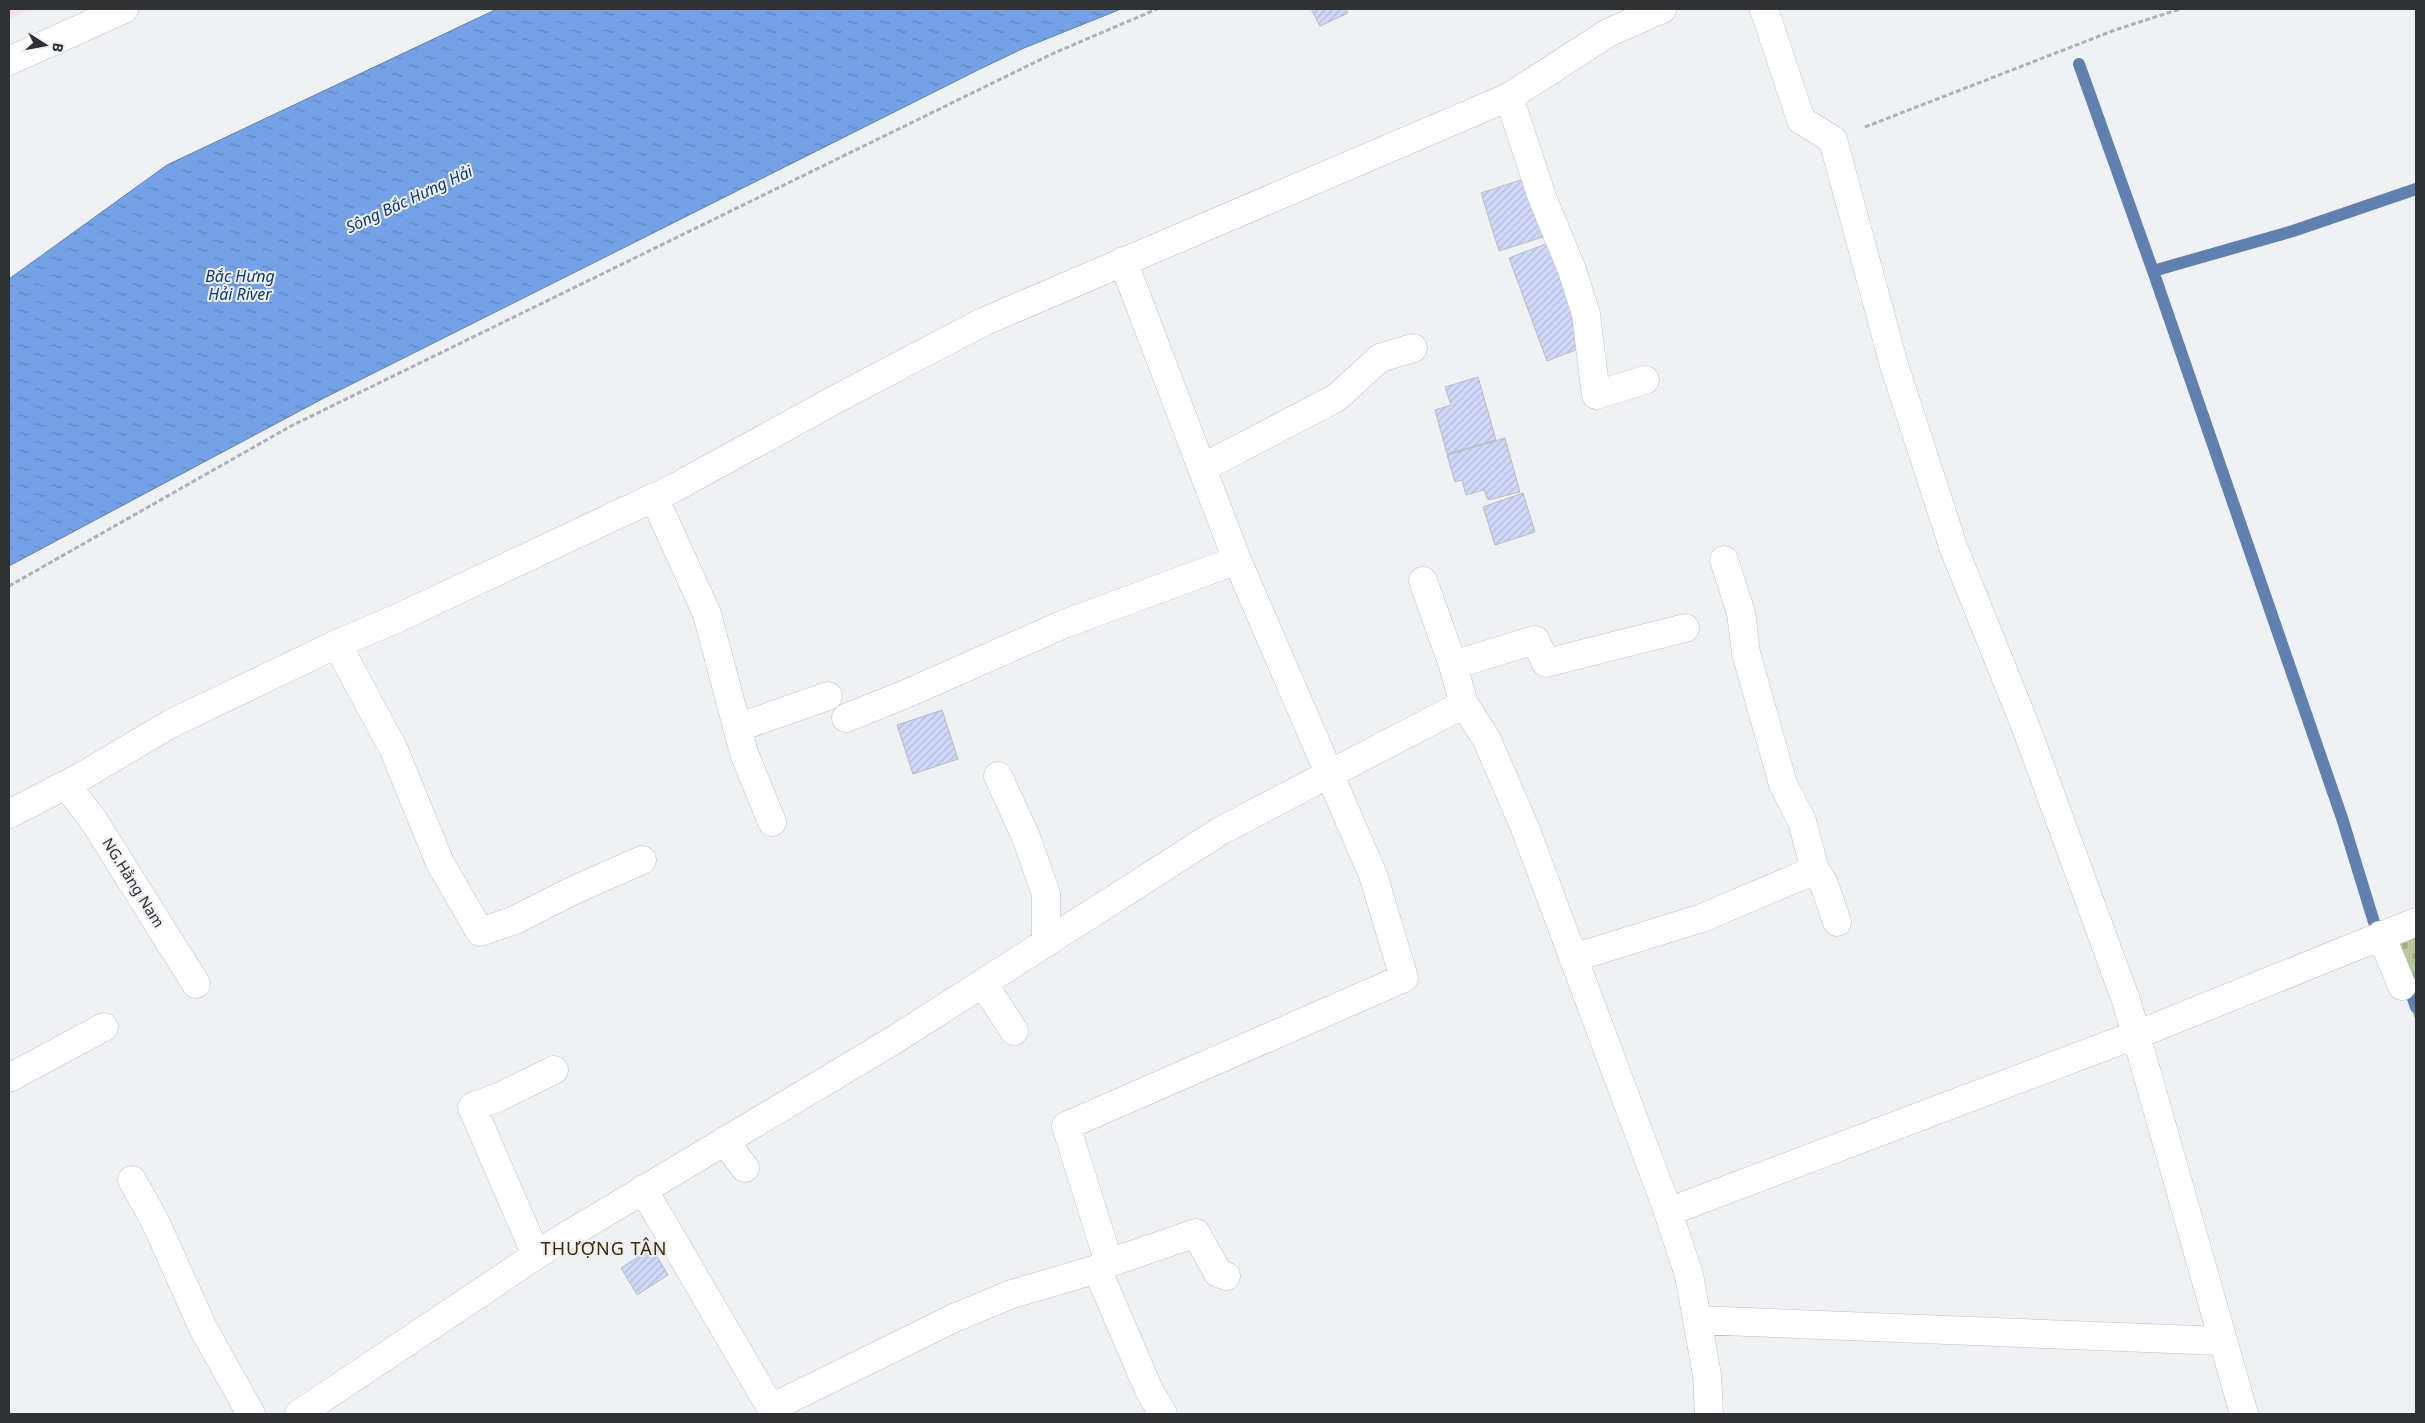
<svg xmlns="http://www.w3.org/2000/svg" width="2425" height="1423" font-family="'Noto Sans',sans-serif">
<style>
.education{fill:#f3e0f1}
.cemetery{fill:url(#cemetery-stones)}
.water{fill:url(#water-ripples);stroke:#6080b0}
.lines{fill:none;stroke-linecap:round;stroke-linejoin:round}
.stream{stroke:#6080b0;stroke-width:12}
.building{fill:url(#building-hatch);stroke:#bbbcc0}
.minor-casing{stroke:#bfc0c4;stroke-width:29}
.major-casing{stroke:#bfc0c4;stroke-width:29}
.path{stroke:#aeb0b2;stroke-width:3;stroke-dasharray:5 2.5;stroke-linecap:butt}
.minor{stroke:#fff;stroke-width:28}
.major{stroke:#fff;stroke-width:28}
.labels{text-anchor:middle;stroke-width:4;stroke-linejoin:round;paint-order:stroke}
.street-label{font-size:15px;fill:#303132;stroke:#eff1f4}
.water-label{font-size:16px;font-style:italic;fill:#0e3975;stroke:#eff1f4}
.quarter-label{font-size:18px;letter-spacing:1px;fill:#402904;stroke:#eff1f4}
</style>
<defs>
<pattern id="cemetery-stones" width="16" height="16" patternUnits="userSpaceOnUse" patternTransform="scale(1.25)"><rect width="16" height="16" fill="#b6c897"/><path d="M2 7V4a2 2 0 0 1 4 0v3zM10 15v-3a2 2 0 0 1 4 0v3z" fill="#9dac83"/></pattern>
<pattern id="water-ripples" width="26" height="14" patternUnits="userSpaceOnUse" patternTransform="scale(1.25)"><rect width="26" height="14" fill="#75a2e6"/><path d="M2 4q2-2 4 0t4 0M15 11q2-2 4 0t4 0" fill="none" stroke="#6085bb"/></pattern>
<pattern id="building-hatch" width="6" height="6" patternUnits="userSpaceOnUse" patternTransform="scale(1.25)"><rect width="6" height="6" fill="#cfd8f8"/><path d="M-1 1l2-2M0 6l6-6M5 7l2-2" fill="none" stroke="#b2bad5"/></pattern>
</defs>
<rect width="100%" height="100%" fill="#eff1f4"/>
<path class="education" d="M9,9h21l-21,10z"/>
<path class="cemetery" d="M2416,922v99l-35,-86z"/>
<path class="water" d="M497,9h624l-97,39 -44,21 -656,329 -315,168v-287l158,-114z"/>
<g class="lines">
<path class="stream" d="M2079,64l74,207 189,547 35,114
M2153,271l140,-40 123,-42
M2407,981l9,26"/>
</g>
<path class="building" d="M1311,9h35l2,4 -28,13z
M1527,178l19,58 -47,15 -18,-58z
M1548,243l38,103 -39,15 -38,-103z
M1478,377l18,63 -49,14 -12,-44 16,-5 -6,-18z
M1505,438l15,54 -32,8 -4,-10 -18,5 -4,-15 -7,2 -8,-27z
M1523,493l12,39 -40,13 -12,-38z
M942,710l16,49 -45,15 -16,-49z
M652,1248l16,27 -31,20 -16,-27z"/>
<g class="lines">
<g class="minor-casing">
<path id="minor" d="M1764,9l37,111 32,20 61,225 60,184 71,176 102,278 117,411
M1509,97l33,100 30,73 14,44 10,81 49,-15
M1202,468l134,-70 44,-40 33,-10
M654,497l53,117 37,139 28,69
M1423,581l30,84
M337,644l57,106 46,113 40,69 35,-12 57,-29 70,-31
M1464,704l-11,-39 82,-25 11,23 139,-35
M846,718l62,-25 156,-69 173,-64
M737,728l91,-32
M998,776l28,61 20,57v49
M66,785l26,33 104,166
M9,814l70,-36 91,-54 167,-80 61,-26 276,-130 164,-90 145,-76 526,-225 99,-64 54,-24
M1815,870l9,14 13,38
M2381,935l21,51
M1573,958l129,-40 113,-48 -13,-49 -19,-37 -37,-131 -5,-40 -17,-53
M983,983l31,48
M9,1078l95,-51
M724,1141l21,27
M132,1180l23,41 48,107 48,86
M643,1189l128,219 183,-90 58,-24 85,-25 12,-6 -43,-137 338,-148 -31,-103 -136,-315 -114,-299
M1668,1212l483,-183 265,-107
M536,1255l-64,-148 27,-10 55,-27
M1109,1263l87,-30 22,40 8,3
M1097,1269l52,121 14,24
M1697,1320l525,21
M299,1414l254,-170 341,-204 328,-210 242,-126 23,36 38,88 140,375 24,72 18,100 2,39"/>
</g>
<g class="major-casing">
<path id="major" d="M9,61l115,-52"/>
</g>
<path class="path" d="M1865,127l250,-97 65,-21
M9,586l282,-160 763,-373 103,-44"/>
<use href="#minor" class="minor"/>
<use href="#major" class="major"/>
</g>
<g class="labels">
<g class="street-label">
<text transform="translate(133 883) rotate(58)" y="5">NG.Hằng Nam</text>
</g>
<g class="water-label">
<text transform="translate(409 199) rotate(-25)" y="6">Sông Bắc Hưng Hải</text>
<text x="240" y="282">Bắc Hưng<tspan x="240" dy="18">Hải River</tspan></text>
</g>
<g class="quarter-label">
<text x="604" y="1255">THƯỢNG TÂN</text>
</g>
</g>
<rect width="2425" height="1423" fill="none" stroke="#303132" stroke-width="20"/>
<g transform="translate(45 45) rotate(101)" stroke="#eff1f4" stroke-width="4" paint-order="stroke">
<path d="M0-4L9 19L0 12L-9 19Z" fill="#303132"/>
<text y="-8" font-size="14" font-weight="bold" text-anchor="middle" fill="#303132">B</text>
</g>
</svg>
